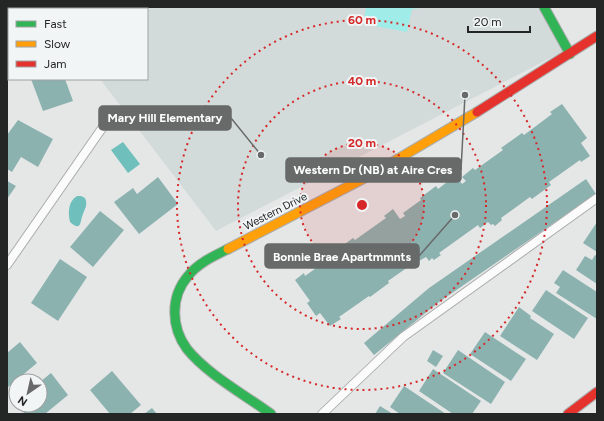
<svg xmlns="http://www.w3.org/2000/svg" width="604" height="421" font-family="Figtree,sans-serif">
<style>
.built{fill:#d3dbda}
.green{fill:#9fece8}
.water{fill:#6fc0bc}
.building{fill:#8cb2b0}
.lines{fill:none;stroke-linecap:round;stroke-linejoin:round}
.lane-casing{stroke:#abacac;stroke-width:10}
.fast-casing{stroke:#abacac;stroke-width:11}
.slow-casing{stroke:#abacac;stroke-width:11}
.jam-casing{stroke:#abacac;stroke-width:11}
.lane{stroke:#fbfbfb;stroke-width:8}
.fast{stroke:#30b455;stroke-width:9}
.slow{stroke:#ff9f0a;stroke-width:9}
.jam{stroke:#e5322d;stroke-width:9}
.ring{fill:none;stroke:#d62828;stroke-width:2;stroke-dasharray:2 4}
.labels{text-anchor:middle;stroke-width:4;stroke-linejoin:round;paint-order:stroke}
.street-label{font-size:11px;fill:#242525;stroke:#f1f5f5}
.centre{fill:#d62828;stroke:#f1f5f5;stroke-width:2}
.ring-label{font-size:12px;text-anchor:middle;font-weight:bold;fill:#d62828;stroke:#f1f5f5;stroke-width:4;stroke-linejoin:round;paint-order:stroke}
.leader{fill:none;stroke:#686969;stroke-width:1.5}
.callout-dot{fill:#686969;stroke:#f1f5f5;stroke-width:1.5}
.callout{fill:#686969;stroke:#686969;stroke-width:1.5}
.callout-label{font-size:12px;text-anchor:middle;font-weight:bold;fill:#fff}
</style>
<rect width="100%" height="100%" fill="#e5e7e7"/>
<path class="built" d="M46,7h498l22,43 -350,181 -116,-152h47v-70h-100z"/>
<path class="green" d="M366,7h65l-19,2 -5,23 -43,-8z"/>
<path class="water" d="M123,142l17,22 -12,9 -17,-23z
M77,196h4l4,2c3,7 0,10 -2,16 -3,6 -1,19 -13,8 -2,-9 -2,-21 7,-26z"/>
<path class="building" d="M7,7l3,2h-1v39l-2,-1z
M31,79h34l8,22 -30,10z
M562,104l25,34 -6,5 9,13 -9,6 -1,-2 -31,22 2,3 -19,14 -2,-2 -29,21 1,2 -7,6 -2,-2 -2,1 -3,-3 -8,6 -2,-3 -39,28 2,2 -7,5 -2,-2 -3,3 -3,-4 -7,4 -1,-1 -30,21 1,2 -19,14 -1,-1 -30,21 2,2 -11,7 -10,-13 -4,3 -9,-13 3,-2 -15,-21 9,-7 1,3 32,-23 -2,-2 18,-13 2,2 31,-22 -2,-2 9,-7 7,10 5,-3 -2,-3 18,-13 -1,-2 16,-12 2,3 18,-14 6,9 4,-3 -4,-4 11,-9 2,2 28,-20 -2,-2 21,-15 2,2 28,-21 -2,-2z
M18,120l35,19 -15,28 -17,-10 -9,15 -5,-3v-34z
M158,177l20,27 -39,30 -25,-32 19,-14 4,6z
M586,179l10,15 -157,108 -65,53 -10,-12 65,-55z
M7,181l9,5 -9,13z
M100,211l24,19 -31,37 -23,-20z
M597,222v30l-14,-9z
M595,255l2,1v28l-21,-14 9,-14 7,4z
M60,259l27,18 -29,44 -27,-18z
M563,270l34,22v27l-41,-26 4,-6 -6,-4z
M546,290l42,28 -14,21 -42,-28z
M519,307l12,9 -1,2 24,16 -17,26 -37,-24z
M485,332l41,27 -15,22 -41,-27z
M20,342l17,21 -30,25v-35z
M433,350l10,6 -7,11 -9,-6z
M458,350l47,32 -14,22 -48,-31z
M433,369l48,32 -9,13h-19l-34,-23z
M112,371l29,34 -11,9h-20l-20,-24z
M51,373l17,22 -23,19h-20l-8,-9h23v-23z
M404,386l42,28h-46l-10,-7z
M380,406l13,8h-18z
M152,408l5,6h-13z"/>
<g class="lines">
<g class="lane-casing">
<path id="lane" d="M7,265l107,-154
M322,414l81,-77 194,-139"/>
</g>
<g class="fast-casing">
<path id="fast" d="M544,7l26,47
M228,249c-14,7 -30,14 -40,27 -18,21 -17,51 -1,73 20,25 58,46 84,65"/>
</g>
<g class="slow-casing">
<path id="slow" d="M228,249l148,-77 101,-60"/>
</g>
<g class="jam-casing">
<path id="jam" d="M477,112l120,-76
M568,414l29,-22"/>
</g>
<use href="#lane" class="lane"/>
<use href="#fast" class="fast"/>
<use href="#slow" class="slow"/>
<use href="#jam" class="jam"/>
</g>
<circle cx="362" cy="205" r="62" fill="#d62828" fill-opacity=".12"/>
<g class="ring">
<circle cx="362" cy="205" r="62"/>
<circle cx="362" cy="205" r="124"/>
<circle cx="362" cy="205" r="185"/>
</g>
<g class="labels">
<g class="street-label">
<text transform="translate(275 211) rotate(-27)" y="4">Western Drive</text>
</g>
</g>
<circle cx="362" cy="205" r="6" class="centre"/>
<g class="ring-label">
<text x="362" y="24">60 m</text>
<text x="362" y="85">40 m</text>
<text x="362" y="147">20 m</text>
</g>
<path class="leader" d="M261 155L231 118M465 95L461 170M455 215L419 256"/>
<g class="callout-dot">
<circle cx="261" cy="155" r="4"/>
<circle cx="465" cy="95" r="4"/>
<circle cx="455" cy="215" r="4"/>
</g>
<g class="callout">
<rect x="99" y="106" width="132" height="24" rx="4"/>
<rect x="286" y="158" width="175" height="24" rx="4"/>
<rect x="265" y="244" width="154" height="24" rx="4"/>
</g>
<g class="callout-label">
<text x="165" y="122">Mary Hill Elementary</text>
<text x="373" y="174">Western Dr (NB) at Aire Cres</text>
<text x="342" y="261">Bonnie Brae Apartmmnts</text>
</g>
<rect width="604" height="421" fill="none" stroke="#242525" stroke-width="16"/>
<rect x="8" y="8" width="140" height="72" fill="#f1f5f5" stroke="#9fa2a2"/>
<rect x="16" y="21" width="20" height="6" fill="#30b455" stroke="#9fa2a2"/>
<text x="44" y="28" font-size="12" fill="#242525">Fast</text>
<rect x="16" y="41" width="20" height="6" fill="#ff9f0a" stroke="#9fa2a2"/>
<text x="44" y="48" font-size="12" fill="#242525">Slow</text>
<rect x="16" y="61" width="20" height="6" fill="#e5322d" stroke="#9fa2a2"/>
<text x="44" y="68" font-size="12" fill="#242525">Jam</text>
<g transform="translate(28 393) rotate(214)"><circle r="19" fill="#f1f5f5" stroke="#9fa2a2"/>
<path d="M0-3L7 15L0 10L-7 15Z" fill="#686969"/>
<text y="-6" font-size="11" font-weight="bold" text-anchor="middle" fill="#242525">N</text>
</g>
<path d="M468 26v6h62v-6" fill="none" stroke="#242525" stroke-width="2"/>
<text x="474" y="26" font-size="12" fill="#242525" stroke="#f1f5f5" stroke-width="3" paint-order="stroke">20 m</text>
</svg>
